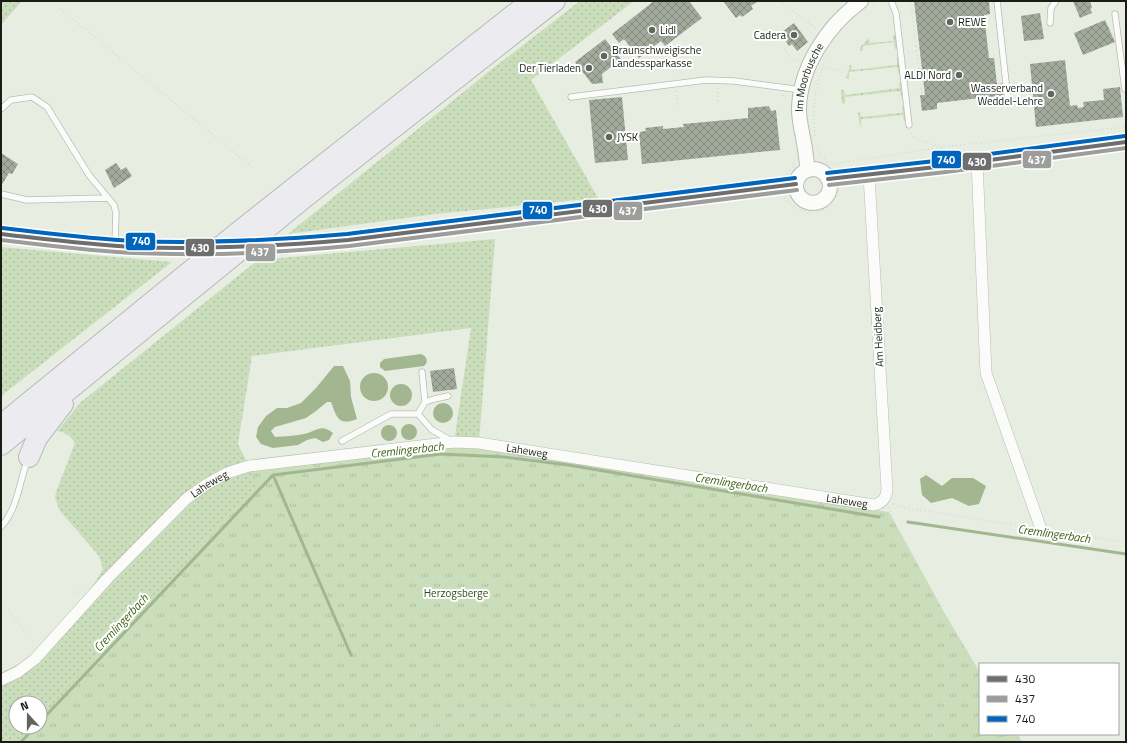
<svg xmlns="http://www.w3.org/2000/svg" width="1127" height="743" font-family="'Titillium Web',sans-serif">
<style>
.grass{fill:url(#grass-dots);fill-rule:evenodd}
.park{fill:url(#park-tufts)}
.water{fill:#a2b790}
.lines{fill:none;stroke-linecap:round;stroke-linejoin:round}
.stream{stroke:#a2b790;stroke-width:3}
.building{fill:url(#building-cross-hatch)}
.service-casing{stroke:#b8bdb3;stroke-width:7}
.minor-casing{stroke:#b8bdb3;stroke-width:12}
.tertiary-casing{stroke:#b8bdb3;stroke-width:16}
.motorway-casing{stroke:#b8b9ba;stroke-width:22}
.path{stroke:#d6d8d4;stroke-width:1.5;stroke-dasharray:1 3;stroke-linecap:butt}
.service{stroke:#fbfcfa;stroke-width:5.5}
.minor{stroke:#fbfcfa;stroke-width:11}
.tertiary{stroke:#fbfcfa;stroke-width:14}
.motorway{stroke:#ecebf0;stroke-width:20}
.tertiary-bridge-casing{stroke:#b8bdb3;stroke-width:16;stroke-linecap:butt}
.path-bridge{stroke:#d6d8d4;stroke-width:1.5;stroke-dasharray:1 3;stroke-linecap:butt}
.tertiary-bridge{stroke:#fbfcfa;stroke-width:14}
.bus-1-casing{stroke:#fff;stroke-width:7}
.bus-2-casing{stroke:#fff;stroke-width:7}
.bus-3-casing{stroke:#fff;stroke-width:7}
.bus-1{stroke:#6e6e6e;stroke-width:4}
.bus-2{stroke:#9d9d9c;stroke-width:4}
.bus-3{stroke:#0065bd;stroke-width:4}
.poi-dot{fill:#61665c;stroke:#fff;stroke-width:1.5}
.labels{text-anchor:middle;stroke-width:4;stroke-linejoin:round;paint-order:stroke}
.poi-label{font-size:11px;fill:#191d15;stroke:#fff;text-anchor:start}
.street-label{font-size:11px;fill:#191d15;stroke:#fff}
.park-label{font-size:11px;fill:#324c15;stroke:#fff}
.water-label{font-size:12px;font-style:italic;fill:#3f6217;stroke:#fff}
.line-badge{stroke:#fff;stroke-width:1.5}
.badge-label{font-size:11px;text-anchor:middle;font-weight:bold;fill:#fff}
</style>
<defs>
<pattern id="grass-dots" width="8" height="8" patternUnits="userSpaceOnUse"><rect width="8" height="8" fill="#cbdebc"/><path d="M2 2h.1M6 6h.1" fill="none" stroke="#aebea1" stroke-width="1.8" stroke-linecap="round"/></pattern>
<pattern id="park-tufts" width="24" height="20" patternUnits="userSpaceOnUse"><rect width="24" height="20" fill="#cbdebc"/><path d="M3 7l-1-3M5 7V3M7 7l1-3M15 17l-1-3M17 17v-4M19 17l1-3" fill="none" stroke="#aebea1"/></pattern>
<pattern id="building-cross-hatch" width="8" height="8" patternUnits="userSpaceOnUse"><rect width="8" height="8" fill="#a2aa9b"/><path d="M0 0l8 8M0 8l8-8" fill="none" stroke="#838a7d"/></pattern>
</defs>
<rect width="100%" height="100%" fill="#e7eee1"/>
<path class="grass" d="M1,1h21l-21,24z
M580,1h54l-103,79 67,118 -163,16 -147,20 204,-165z
M893,35h3l1,14h-2l-1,-7 -31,4v5h-3v-3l9,-10 1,5 24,-2z
M897,58h1l2,15h-2l-1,-6 -48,5v7l-3,-1 4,-13h1l1,5 45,-5z
M901,82l2,15h-2l-1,-6 -55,6v6l-3,1 -1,-14h3l1,5 55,-7 -1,-5z
M902,106h2l2,15h-2l-1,-6 -42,4v7l-1,1 -2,-15h2l1,5 39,-4 3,-1z
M495,239l-16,204 466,171 35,59v61h37l5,8h-1021v-69l25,-13 55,-56c6,-13 16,-23 22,-35l-4,-13 -39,-45 -5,-13 1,-6 19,-49c-4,-7 -10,-11 -18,-12l24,-29 177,-142zM471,328l-17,114 -205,24 -11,-22 14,-88zM16,703h24v24h-24z
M1,247l171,15 -171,134z"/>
<path class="park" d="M479,443l410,69 56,102 35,59v61h37l5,8h-1005l15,-15h8v-9l218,-232 -9,-20z"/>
<path class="water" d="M421,354c6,2 8,8 3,12l-39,5 -5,-4v-4l4,-4z
M334,366h9l7,15 1,16 6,22c-19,7 -20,-1 -26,-17h-4l-11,9 -10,7 -31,9 -4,4 4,6c9,-1 19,-1 29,-3 12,-2 16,-11 29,-1l-4,7 -6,2 -8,-4 -8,2 -9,5 -25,3 -12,-4 -5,-7 2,-10 8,-11 11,-8h10l14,-5 15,-15z
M360 387a14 14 0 1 1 28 0a14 14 0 1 1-28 0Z
M390 395a11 11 0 1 1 22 0a11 11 0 1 1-22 0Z
M433 413a10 10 0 1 1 20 0a10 10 0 1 1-20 0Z
M401 432a8 8 0 1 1 16 0a8 8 0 1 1-16 0Z
M381 433a8 8 0 1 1 16 0a8 8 0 1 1-16 0Z
M926,475l16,11 10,-8h21l13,8 -7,18 -10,2 -17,-8 -21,5 -9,-8 -2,-16z"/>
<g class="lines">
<path class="stream" d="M273,475l78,180
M908,522l218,32
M40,722l233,-247 168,-21 63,3 64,8 311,52
M21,742l14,-15"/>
</g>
<path class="building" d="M654,1h35l13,17 -37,28 -4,-5 -22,17 -15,-19 -5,4 -7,-9z
M723,1h33l1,1 -6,4 2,3 -11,8 -2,-2 -4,3z
M914,1h75l1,13 -6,1 5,43h5l3,26 7,-1 1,12 -68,8v6l-15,2 -2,-16h5z
M1073,1h17l2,7 -2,1 2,4 -12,5z
M1040,13l4,26 -20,2 -3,-25z
M1105,20l10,22 -32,13 -9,-22z
M794,23l14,19 -11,9 -5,-7 -3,2 -4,-6 2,-1 -5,-7z
M605,39l16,20 -19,15 1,9 -11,1 -17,-22z
M1065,60l5,46 7,-1 1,3 6,-1 -1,-5 21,-2 -1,-11 17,-2 3,30 -87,10 -6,-63z
M622,97l6,63 -33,3 -6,-63z
M769,106l2,5 5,-1 4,40 -138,14 -3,-32 7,-1 -1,-3 18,-2v3l21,-2 -1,-3 65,-6v-10z
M1,153l17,11 -6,10 -3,-1 -8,13z
M116,163l5,7 5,-3 6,9 -18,12 -9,-18z
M454,368l3,21 -24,3 -3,-21z"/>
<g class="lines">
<g class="service-casing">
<path id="service" d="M891,1l5,12 13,112
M997,1l11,100
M1115,14l10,75
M1050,23l1,-15 5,-7
M571,97l135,-17 28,1 68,9
M1,109l10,-9 21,-3 15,10 42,68 25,30 2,8 -1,32
M1,194l26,6 80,-2
M422,372l3,30
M418,414l7,-12 9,-3 14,-3
M342,441l49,-27h27l14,16 20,11
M1,527c17,-19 18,-45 27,-68"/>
</g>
<g class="minor-casing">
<g id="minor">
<path d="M977,162l9,211 55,156"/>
<path id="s1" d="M1,680l17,-8 17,-13 72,-80 79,-80 21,-15 20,-11 22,-7 205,-24 25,1 395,62c8,-2 12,-6 13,-15l-18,-315"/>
</g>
</g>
<g class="tertiary-casing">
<g id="tertiary">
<circle cx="813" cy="186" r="17"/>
<path id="s2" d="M808,170c-2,-9 -2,-18 -4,-27 -2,-12 -5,-22 -5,-34 1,-42 28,-83 62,-108"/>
<path d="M828,179l117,-13 181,-24"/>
<path d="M1,234l114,12 70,2"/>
<path d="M280,247l68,-7 448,-56"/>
</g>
</g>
<g class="motorway-casing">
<path id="motorway" d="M1,425l236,-192 294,-232
M1,445l303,-247 251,-197
M29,457l8,-19 26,-34"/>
</g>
<path class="path" d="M51,1l201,166
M779,1l38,28
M911,1l5,46
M872,6l7,-5
M784,49l7,9 6,3
M916,51l3,17h3
M908,52l8,-1v-4h3
M919,68l3,26 -2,1 1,8
M822,69l10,-1 10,4
M718,88v16
M676,91l2,17
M783,95l4,7
M911,133l2,5 29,9 1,8
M815,136c-3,-31 -1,-46 10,-75
M817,149l11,15h5l109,-17 184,-20
M787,173l7,-7v-4
M784,198c4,3 8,8 12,10 22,10 32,3 42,-17l3,-1
M229,461l35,-170
M893,504l6,3 130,20
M889,507l3,11 53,96 17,42 -23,65 -13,21
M1051,531l75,11
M74,592l6,3
M1,606l7,4 20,24
M948,620l32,53
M1,692l3,10 -1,17 -2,2
M1017,734l5,8
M402,742l30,-16 29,-12 41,-9 49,2 249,35"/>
<use href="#service" class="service"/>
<use href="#minor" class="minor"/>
<use href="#tertiary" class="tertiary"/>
<use href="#motorway" class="motorway"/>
<g class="tertiary-bridge-casing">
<path id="tertiary-bridge" d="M185,248l95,-1"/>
</g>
<path class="path-bridge" d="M172,256h6"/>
<use href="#tertiary-bridge" class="tertiary-bridge"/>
<g class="bus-1-casing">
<path id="bus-1" d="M828,179l117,-13 181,-24
M1,234c44,5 89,11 134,13 71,3 142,-1 213,-7l448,-56"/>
</g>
<g class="bus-2-casing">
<path id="bus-2" d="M829,185l117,-13 180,-24
M1,240c44,5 88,11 133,13 71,3 143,0 215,-7l448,-56"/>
</g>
<g class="bus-3-casing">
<path id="bus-3" d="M827,173l117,-13 181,-24
M2,228c44,5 88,11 133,13 71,3 142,-1 212,-7l448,-56"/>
</g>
<use href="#bus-1" class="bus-1"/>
<use href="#bus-2" class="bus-2"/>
<use href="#bus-3" class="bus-3"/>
</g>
<g class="poi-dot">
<circle cx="950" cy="22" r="4"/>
<circle cx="652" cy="30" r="4"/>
<circle cx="794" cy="35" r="4"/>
<circle cx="604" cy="56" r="4"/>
<circle cx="589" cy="68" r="4"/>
<circle cx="959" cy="75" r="4"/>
<circle cx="1051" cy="94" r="4"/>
<circle cx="609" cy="137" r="4"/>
</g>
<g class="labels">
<g class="poi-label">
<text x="958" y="26">REWE</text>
<text x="660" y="34">Lidl</text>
<text x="786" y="39" text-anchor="end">Cadera</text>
<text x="612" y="54">Braunschweigische<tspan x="612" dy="13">Landessparkasse</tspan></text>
<text x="581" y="72" text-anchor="end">Der Tierladen</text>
<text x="951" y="79" text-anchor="end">ALDI Nord</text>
<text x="1043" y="92" text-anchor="end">Wasserverband<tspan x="1043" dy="13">Weddel-Lehre</tspan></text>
<text x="617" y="141">JYSK</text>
</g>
<g class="street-label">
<text dy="4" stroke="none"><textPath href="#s2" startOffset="95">Im Moorbusche</textPath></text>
<text transform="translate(878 337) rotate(-93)" y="4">Am Heidberg</text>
<text dy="4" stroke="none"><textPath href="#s1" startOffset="612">Laheweg</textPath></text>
<text dy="4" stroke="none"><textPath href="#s1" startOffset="288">Laheweg</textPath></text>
<text dy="4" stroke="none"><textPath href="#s1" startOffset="936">Laheweg</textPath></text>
</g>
<g class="park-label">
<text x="456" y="597">Herzogsberge</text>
</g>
<g class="water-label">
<text transform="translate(407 450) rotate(-6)" y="4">Cremlingerbach</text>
<text transform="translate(731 483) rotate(9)" y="4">Cremlingerbach</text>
<text transform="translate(1054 534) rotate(8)" y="4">Cremlingerbach</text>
<text transform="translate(121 623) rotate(-47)" y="4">Cremlingerbach</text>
</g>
</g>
<g class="line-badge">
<rect x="931" y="150" width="31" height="19" rx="4" fill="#0065bd"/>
<rect x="1022" y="150" width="30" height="19" rx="4" fill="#9d9d9c"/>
<rect x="962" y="152" width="30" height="19" rx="4" fill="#6e6e6e"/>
<rect x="582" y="199" width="31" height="19" rx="4" fill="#6e6e6e"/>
<rect x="522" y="201" width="31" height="19" rx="4" fill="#0065bd"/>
<rect x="613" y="201" width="30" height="20" rx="4" fill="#9d9d9c"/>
<rect x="125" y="232" width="31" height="19" rx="4" fill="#0065bd"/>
<rect x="185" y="238" width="30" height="19" rx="4" fill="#6e6e6e"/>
<rect x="245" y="243" width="31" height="19" rx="4" fill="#9d9d9c"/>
</g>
<g class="badge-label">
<text x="946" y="164">740</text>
<text x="1037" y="164">437</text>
<text x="977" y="166">430</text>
<text x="598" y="213">430</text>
<text x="538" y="214">740</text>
<text x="628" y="215">437</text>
<text x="141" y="245">740</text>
<text x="200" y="252">430</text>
<text x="260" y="256">437</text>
</g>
<rect width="1127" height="743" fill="none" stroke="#191d15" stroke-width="4"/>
<rect x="979" y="663" width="140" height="72" fill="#ffffff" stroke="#a3a5a1"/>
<rect x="987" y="676" width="20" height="6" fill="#6e6e6e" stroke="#a3a5a1"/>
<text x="1015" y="683" font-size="12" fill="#191d15">430</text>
<rect x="987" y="696" width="20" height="6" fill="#9d9d9c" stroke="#a3a5a1"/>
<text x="1015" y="703" font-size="12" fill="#191d15">437</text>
<rect x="987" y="716" width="20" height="6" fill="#0065bd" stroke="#a3a5a1"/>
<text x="1015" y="723" font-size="12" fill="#191d15">740</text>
<g transform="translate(28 715) rotate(339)"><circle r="19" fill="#ffffff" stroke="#a3a5a1"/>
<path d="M0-3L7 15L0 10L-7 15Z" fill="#61665c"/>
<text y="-6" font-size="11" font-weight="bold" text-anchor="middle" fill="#191d15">N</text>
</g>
</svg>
